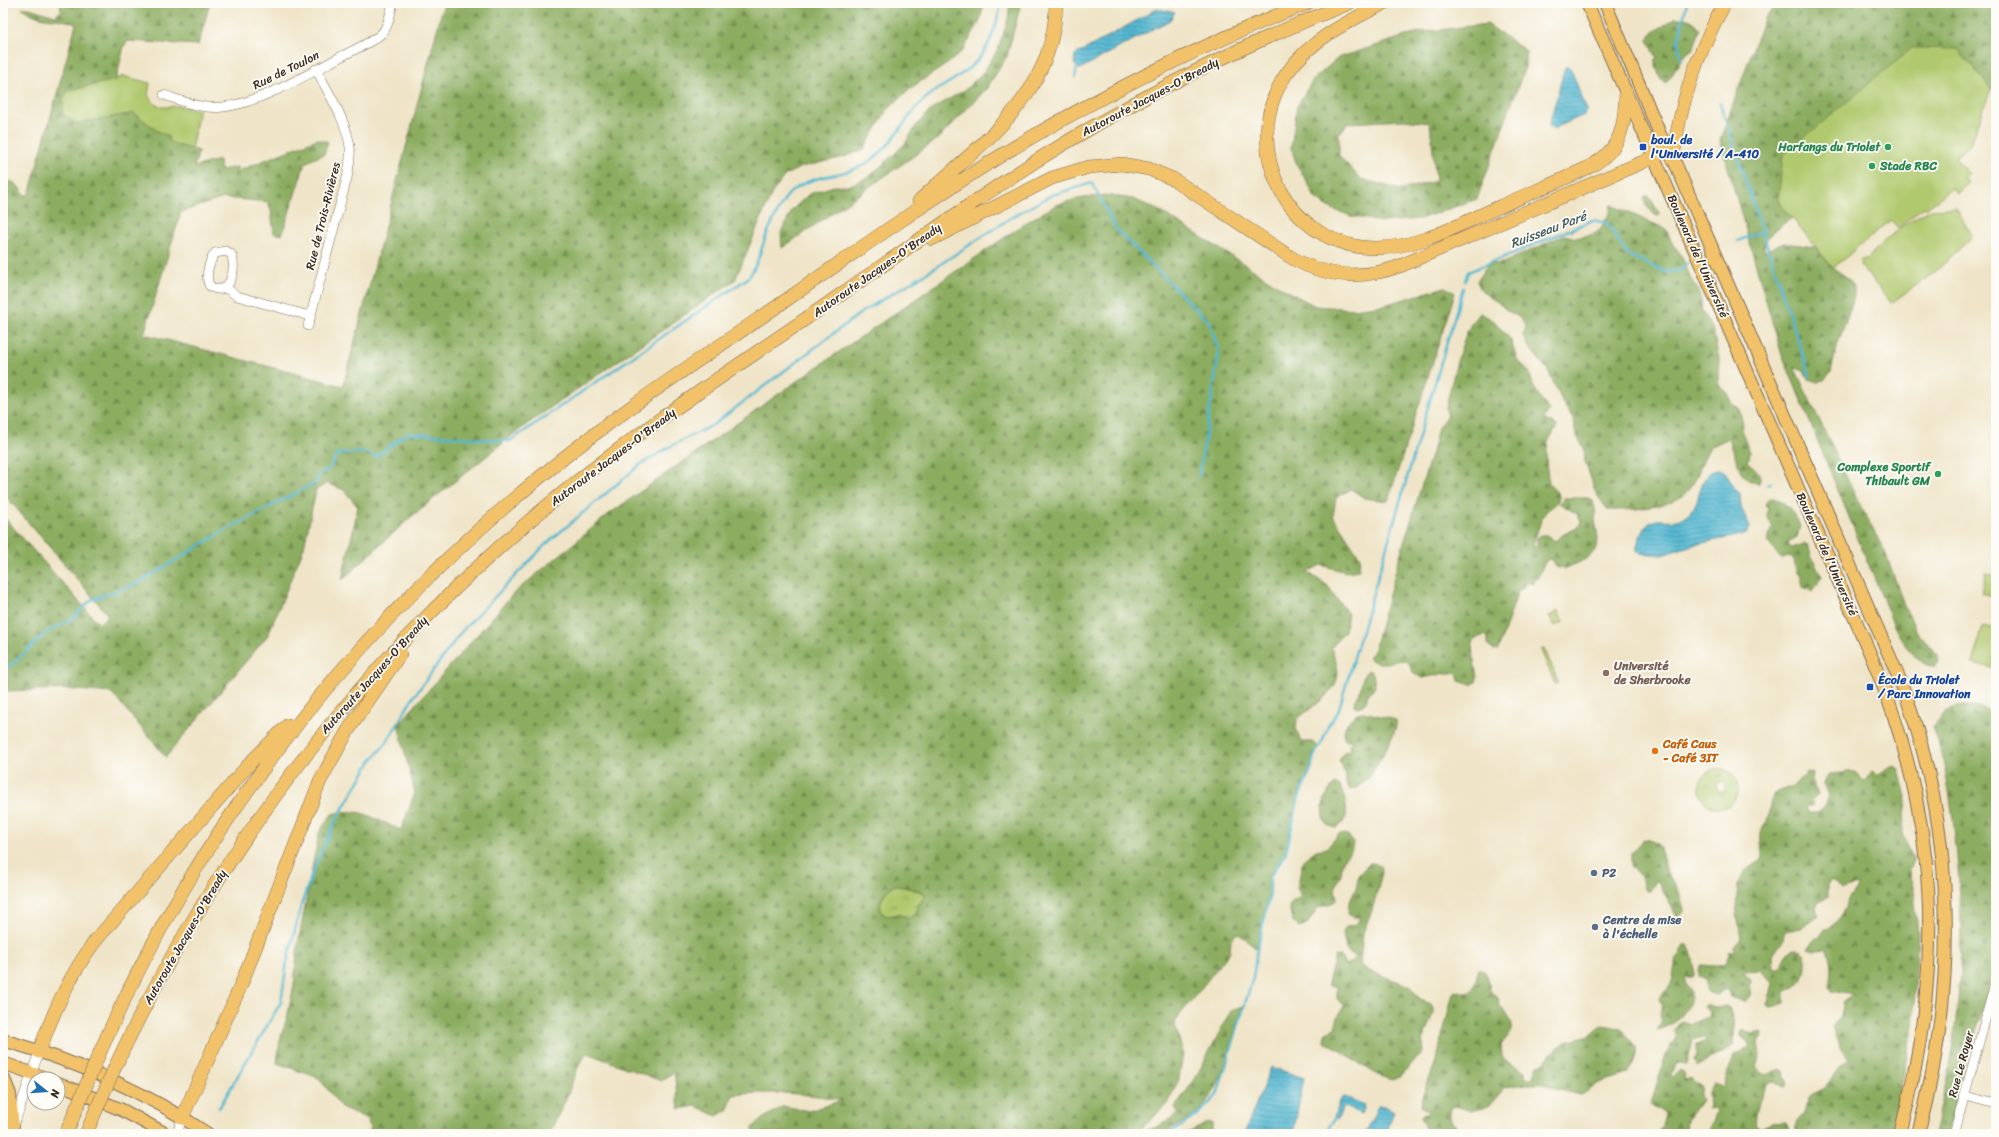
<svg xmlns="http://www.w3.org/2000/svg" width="1999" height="1137" font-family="Sriracha,sans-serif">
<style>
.grass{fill:url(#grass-tufts);stroke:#767a46;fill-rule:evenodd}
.forest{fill:url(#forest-firs);stroke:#646c40;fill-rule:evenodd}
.green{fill:#b1c96e;stroke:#767a46}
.water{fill:url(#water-rules);stroke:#467078}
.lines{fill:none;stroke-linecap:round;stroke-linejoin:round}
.stream{stroke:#52b7d1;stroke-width:2.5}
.minor-casing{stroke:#7a6b59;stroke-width:10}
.major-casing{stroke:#7a6b59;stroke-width:14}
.highway-casing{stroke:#7a6b59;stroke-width:14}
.minor{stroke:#fff;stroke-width:9}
.major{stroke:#f2c26a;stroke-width:12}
.highway{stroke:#f2c26a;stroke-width:13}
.highway-bridge-casing{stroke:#7a6b59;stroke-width:14;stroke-linecap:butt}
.highway-bridge{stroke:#f2c26a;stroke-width:13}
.transit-dot{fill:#1a4fb4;stroke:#fdfcf7;stroke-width:1.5}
.leisure-dot{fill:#2e9e5b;stroke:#fdfcf7;stroke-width:1.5}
.education-dot{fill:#8d6e63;stroke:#fdfcf7;stroke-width:1.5}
.food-dot{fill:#e8710a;stroke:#fdfcf7;stroke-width:1.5}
.service-dot{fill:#5c6f8a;stroke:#fdfcf7;stroke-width:1.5}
.labels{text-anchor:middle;stroke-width:3.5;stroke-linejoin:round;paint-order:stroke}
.street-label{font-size:12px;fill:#3b2a1e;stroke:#fdfcf7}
.transit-label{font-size:12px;font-weight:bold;fill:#164399;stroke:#fdfcf7;text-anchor:start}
.leisure-label{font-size:12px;font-weight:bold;fill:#27864d;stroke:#fdfcf7;text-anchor:end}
.education-label{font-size:12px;font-weight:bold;fill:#785e54;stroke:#fdfcf7;text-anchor:start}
.food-label{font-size:12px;font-weight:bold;fill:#c56008;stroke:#fdfcf7;text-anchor:start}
.service-label{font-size:12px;font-weight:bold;fill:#4e5e75;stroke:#fdfcf7;text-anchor:start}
.water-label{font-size:13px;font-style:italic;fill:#435b5d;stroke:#fdfcf7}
</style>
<defs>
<pattern id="grass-tufts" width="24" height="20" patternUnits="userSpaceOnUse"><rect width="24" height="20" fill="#b1c96e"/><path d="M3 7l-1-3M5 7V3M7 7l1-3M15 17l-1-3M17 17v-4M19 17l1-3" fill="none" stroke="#91a35a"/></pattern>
<pattern id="forest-firs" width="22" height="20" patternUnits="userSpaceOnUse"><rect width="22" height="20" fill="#8cad61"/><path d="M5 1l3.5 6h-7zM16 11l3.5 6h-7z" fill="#748d4f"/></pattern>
<pattern id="water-rules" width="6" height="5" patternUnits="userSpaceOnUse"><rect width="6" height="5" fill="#52b7d1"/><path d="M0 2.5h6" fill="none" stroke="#4595a9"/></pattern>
</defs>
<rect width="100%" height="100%" fill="#fdfcf7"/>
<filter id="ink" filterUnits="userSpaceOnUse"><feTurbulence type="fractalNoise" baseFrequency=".025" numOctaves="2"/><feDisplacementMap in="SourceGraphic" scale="8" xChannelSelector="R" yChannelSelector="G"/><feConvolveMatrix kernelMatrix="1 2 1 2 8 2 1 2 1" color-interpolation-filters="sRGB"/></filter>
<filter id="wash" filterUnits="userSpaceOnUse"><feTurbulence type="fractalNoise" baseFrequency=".012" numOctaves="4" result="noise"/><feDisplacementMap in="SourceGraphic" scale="16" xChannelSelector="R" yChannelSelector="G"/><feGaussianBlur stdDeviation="0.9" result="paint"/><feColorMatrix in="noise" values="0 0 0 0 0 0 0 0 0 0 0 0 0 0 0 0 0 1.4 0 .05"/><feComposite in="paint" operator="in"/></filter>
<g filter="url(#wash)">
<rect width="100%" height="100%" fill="#efe4c7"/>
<path class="grass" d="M1558,611l5,11 -8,4 -6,-10z
M1544,648l15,35 -4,1 -14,-34z
M1714,769c26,-4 34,31 9,39 -25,4 -33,-32 -9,-39zM1723,781l3,9 -7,3 -3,-9z
M895,885l25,6 6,4 -10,19 -8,4 -10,-4 -11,3 -5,-4c-5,-10 3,-24 13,-28z"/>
<path class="forest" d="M63,3h147l-12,42 -70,-4 -4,5 -8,34 -49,11 9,32 58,-10 25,19 8,3 3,7 29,9 -5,16 25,-7 2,10 16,-3 1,4 79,-32 11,3 -4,12 -19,9 -23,72 -8,-2 -3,-23 -3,-8 -44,-4 -43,14 -37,122 199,52 101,-383h540l-4,18 -17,29 -13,12 -41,27 -23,23 -22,37 -20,8 -42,10 -17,8 -13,18 -37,87 -211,146 -112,90 -70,64 16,-73 -14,-17 -17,-7 -11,7 -12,57 -36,88 -102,122 -54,-64 -45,-4 -63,2 -1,12v-187l96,108 9,-9 -105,-122v-238c3,-10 9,-20 0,-29v-45c12,-1 16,5 21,14h5l47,-171c-21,-9 -32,0 -54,-16h7l26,8 6,-5 -1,-6z
M1010,3h11l-14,53 -20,32 -49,51 -156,109 -1,-16 12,-23 16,-15 25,-8h14l21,-9 36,-33 11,-18 15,-16 35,-21 19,-19 13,-21 10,-30z
M1780,3h216v83l-5,3 -33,-40 -180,152 14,17c-10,7 -30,19 -28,33l20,-8 31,4 18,21 12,8 9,10v11l-17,49 -6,26 -7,8 -6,2 -10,-3 -4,-9 -10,-3 65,136 27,51 18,51 13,27 21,24v6l-3,4c-19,0 -33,-25 -41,-40l-113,-274 -61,-212 44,-122z
M1675,18c12,0 20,1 25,12l-7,19c-13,6 -17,25 -28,34l-5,-5 -6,-18 3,-2 -9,-18 1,-5z
M1487,24l39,27 -1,16 -48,132 -57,20 -38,3 -31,-6 -19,-7 -17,-11 -8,-17 -10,-16 -6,-17 6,-42 16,-26 25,-22 77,-25zM1404,120l26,3 6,58 -35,9 -40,-11 -22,-23v-22l9,-11z
M1105,195l28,4 27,12 117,74 38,21 39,3 30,-4 61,-18 10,6 -67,208 -24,-3 -13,-9 -15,9 -3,18 27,41 -1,13 -13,2 -25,-7 -14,7 20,13 21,29 -3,17 -14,17c4,10 10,24 5,34 -6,15 -27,27 -39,37l-1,11 5,12h11l7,5 -5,9 -3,13 -12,28 -13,55 -16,25v17l-13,56 -12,-12 -8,-5 -6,7 -1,12 -55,69 1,8 7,24 -4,26 -12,25 -28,27 16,-3 24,-14 -4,-7 20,-28 36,-69 12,-4c-10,33 -20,86 -47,108 -11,8 -24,14 -35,20h-407l-1,-6c10,-12 18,-13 30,-22l26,5 33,-11c-35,-7 -73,-9 -109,-5l-5,14 -11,7 -21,-10 -17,3 -5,-37 -13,9 -74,-28 -9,14 -12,32 -17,35h-178l-3,-15 -27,-12 -22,-29 -42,-15 3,-23 7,-22 7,-33 4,-42 21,-111 13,-18c30,-8 43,6 69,16l14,-37 -17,-68 116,-132 95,-79 188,-133 230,-159 29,-17 21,-6zM895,885l25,6 6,4 -7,9 -3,10 -8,4 -10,-4 -11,2 -5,-3c-5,-10 3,-24 13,-28z
M1645,196h4l10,17 -1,3 -3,-1 -8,-8 -3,-7z
M1611,205l55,24 7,16 7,8 13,30 3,3 5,15 1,11 10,16 7,31 -1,22 2,6 7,6 5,11 7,5 4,15 -1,8 8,20 -2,11c7,4 15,12 11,20 -19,1 -25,-32 -30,-45l-17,8 -4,4c-6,11 -11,30 -19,39 -15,20 -59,21 -81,21l-12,-16 -3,-10 -8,-22 -1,-14 -8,-13 -3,-17 -9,-13 -17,-36 -19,-23 -5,-11 3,-8c-4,-10 -10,-11 -18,-16 -3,-2 -5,-4 -7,-6 -11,-10 -18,-8 -24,-24l9,-14 5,-3 12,-1 61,-28 12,3 18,-4 6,-4 10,-18z
M1481,313l13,8 17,19 6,20 12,11 4,15 16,25 -5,6 1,3 12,6c-2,6 -7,11 -9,16 -3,14 -2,26 1,40 1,6 10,9 10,15 0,8 -10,10 -14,16 -6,10 -9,24 -13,35l5,-3v-7l4,-3h5l9,6 9,-7 13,-6 4,-6 -4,-8 -18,-11 5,-5h24l5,2 3,14 -1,6 3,18 -1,10 -10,11 -23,10 -8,-2 -3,-7 -5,-1c-8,8 -7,18 -16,25l-5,-2 -4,6 -5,3 -20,59h-5l-5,-6v-6l-3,-3 -11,4 -2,9 5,30 -1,4 -5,3 -12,-4 -2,-8h-11l-23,5 -9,-4 -7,-14c-12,0 -29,8 -38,-2l5,-9 25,-90 33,-107 6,-24 9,-13 -1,-7c5,-21 17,-86 35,-95z
M1770,498c15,0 24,15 30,28l-3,11 -7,4 -2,4 3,3 13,-4 4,1 4,13 10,18 -9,15 -10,-4 -2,-12 -5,-3 -2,-13 -5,-2 -8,2 -13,-17v-7l5,-7 -6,-12 1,-7 -3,-5z
M1368,670l5,3 2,14 -7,7 -2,8 -5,4 -5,1 -2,-2c0,-6 3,-7 5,-12 3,-8 2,-17 9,-23z
M1961,706l19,1 16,6v247l-49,174h-13c27,-103 33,-192 21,-297 -4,-37 -9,-75 -22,-110 7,-12 14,-17 28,-21z
M1363,712l30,7 3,1c4,9 -21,50 -28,58 -4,5 -11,10 -18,12l-4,-6v-10l-4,-5 -3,-9 5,-8 6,-2 -1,-5 3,-4 -8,-2c-2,-13 7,-24 19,-27z
M1893,765l6,4 8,32 -5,33 12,26 -5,13 5,18 4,44 -5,90 -14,72 -9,37h-86l-7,-3 -2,-5 3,-7 6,-5 2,-9 5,-9 14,-7 10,-17 14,-11 -7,-11 -10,-24 9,-10 3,-14 10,-7 -22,-4c-4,-7 -1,-14 -1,-22 0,-5 -2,-14 -4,-19 -6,-2 -13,2 -19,-1l8,-11 5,-2 3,-6c11,-4 18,-12 22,-23 1,-3 1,-7 3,-9 3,-6 8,-6 8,-13l-16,4 -6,-7 -5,-2 -2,4v13l-10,5 -2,4 2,10 -17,12 -16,3 -3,11 -9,13 1,14h6c5,-9 3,-17 16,-20l9,5c3,11 0,29 -11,35 -2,2 -6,1 -9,2v12l-13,4 -5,-1 6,-22 -13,-14 -15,1 -1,3 7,5 -1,17 -6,6 -13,-5 -5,-8 -10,5 -8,-1 -2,-3v-9l-7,-5v-6l2,-5 12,1 12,-3 5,-11 6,-1 -1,-4 6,-9 -5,-31 2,-22 8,-15 15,-10c3,-11 -2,-19 0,-28 1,-5 6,-9 7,-14 3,-16 2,-30 23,-30l16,-16 6,1 -1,10 6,11 -7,7 3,2 -1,3h-5l-2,2 3,5h9l7,-6 4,-12 -6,-11c4,-12 11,-10 20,-11 5,-1 9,-3 13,0 4,3 3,7 9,8l7,-10 5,4z
M1335,784l5,2c5,13 14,35 -5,42l-8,-3c-10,-12 -2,-32 8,-41z
M1340,833l8,2 5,7c-1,15 -6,10 -10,19 -1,4 -1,9 -2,13 -4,9 -8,13 -4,24l-3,4 -17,6 -9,15 -9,5 -7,-7 -3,-14 5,-7 6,-2 1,-3 -4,-7 6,-28 13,-10 11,-2z
M1647,839l9,4 3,3 10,32 9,10 6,21v3l-5,4 -3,-1 -18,-34h-2l-6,10h-3l-3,-2c-4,-14 0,-12 -13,-22v-14l5,-4 6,-9z
M1370,863c7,0 13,2 12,10l-10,37 -9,23 -3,31 9,7 41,15 10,13 11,5 2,4v6l-11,27c4,11 0,13 -8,20 -5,6 -11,14 -18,18 -13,6 -54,-31 -70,-36l-2,-4 2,-7 9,-4 3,-11 6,-11 -7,-7v-13h-8l-1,-3 7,-27 5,1 7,8 7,-5v-4l-8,-6 -3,-17 3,-6 10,-3 3,-4v-3h-6l-5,-3 1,-10 7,-16 3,-14z
M1684,945h4c4,6 9,27 5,32h-7c-4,9 5,9 5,16 1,17 -19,35 -34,37l5,-8 -2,-9 3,-6 -3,-9 12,-16 4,-22z
M1479,969l4,1 5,9 2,12 8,7 1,8c8,7 14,13 13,25l-11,14 1,11 7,7 16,8v7h6l4,-4 3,-9 6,-2 7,-10 16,-12 23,-6 12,-10 19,3 16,20c-5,34 -14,25 -40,36 -6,3 -10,9 -16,11l-26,-6 -12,-5h-18l-20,3 -15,18 -6,3 -13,3 -15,-5 -5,2 -2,12 10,8 1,6h-34l-2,-9 -4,-8 2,-3h6l1,-3 -6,-3 -2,-4 1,-7 14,-36 17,-68 2,-2c23,8 18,-9 24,-22z
M1706,1004l11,4 9,-2 3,2 6,18 -2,18 -7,7 -29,14 -3,-5 3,-5v-11l9,-3v-2l-5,-2 -8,3 -6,24 -8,-1 -4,2 -4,10 2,2 7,-7 4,2 -1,8 8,-2 3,4 6,2 2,3 -2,9 2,4 -17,23 1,11h-29l5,-8 3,-11 -6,-6 -6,-3 -2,-3 15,-49 11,-18 -3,-6 8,-9 8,3 19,-7 1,-5 -6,-6z
M1742,1029l11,5 9,-2 1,3 -5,8 2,13 -4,9 3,7 8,3 14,-6 2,2 1,6 3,5 -3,4c-5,-1 -9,-7 -14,-4 -7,3 -17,37 -14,44l4,2 11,-5 14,-1 3,2 3,10h-40l-8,-4 -2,4h-32v-7l5,-6v-6l3,-5 -3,-3 -5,1 -1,-16 5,-7 10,3 11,-33 16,-9 -3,-5 -7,-5v-3z
M1207,1123h5v11h-26z"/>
<path class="green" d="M1912,48l46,1 33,40 -20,55 -16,13 14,17 -5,4 5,5 -13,11 -4,-6 -26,21 -3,-2 -25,21 -7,-8 -58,48 -55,-67 5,-46z
M123,76l27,7 -2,12c10,17 16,11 32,11 6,1 13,3 19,4l-8,39 -21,-7 -3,-7 -8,-3 -25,-19 -58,10 -13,-9v-13l4,-10 49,-11z
M1956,207l16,30 -37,35 -44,31 -31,-38 1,-6h7c10,-15 41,-40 58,-47 9,-4 20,-4 30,-5z
M1986,573l10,3v21l-15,-4z
M1983,626l13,3v40l-24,-6z"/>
<path class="water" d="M1157,9l18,3 -5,8 -90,49 -6,-5 1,-9z
M1565,67h2l4,2 16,42 -3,4 -31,14 -3,-2 -1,-2z
M1716,469c16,-1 11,19 24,24l1,14 9,20 -2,5 -6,3 -49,10 -31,10 -22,-2 -3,-2c-1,-7 1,-8 3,-14 14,-31 26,-8 46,-21 18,-13 9,-38 30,-47z
M1271,1067l33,11 -11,56h-49z
M1342,1096l23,9 -3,9 -19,-8 -5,13 -4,-2z
M1378,1106h6l10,6 -8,22h-21z"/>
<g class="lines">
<path class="stream" d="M1681,59l-3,-17 9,-39
M1075,77l3,-12
M1720,103l90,274
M1738,241l25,-10
M1465,281l3,-9 125,-52 14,3 21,32 38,17 14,-2 8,-7
M1767,484l3,-1
M3,669l11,-6 32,-30 26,-14 19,-19 47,-17 86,-52 93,-49 1,-7 12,-7 7,-14 29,-2 10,5 31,-24 103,8 238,-163c9,-11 11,-23 16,-36 3,-10 17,-38 23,-46 22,-24 54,-17 80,-33 23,-14 33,-37 50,-56 14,-17 35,-24 51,-38 21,-16 28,-41 33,-66
M219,1108l62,-106 6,-40 14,-56 13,-38 22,-48 35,-59 16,-19 25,-43 50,-68 84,-87 95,-80 32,-19 40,-20 149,-113 71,-43 79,-52 40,-22 40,-12 24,46 94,94 9,30 -20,123
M1167,1134c20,-10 35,-21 50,-39l36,-117 4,-28 13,-56v-17l16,-25 13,-55 12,-28 3,-13 9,-16 6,-16 9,-12 125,-424
M1330,1134l-1,-7 8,-12"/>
</g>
</g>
<g filter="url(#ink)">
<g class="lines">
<g class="minor-casing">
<path id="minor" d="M164,95c18,6 39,15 59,12 37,-4 87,-34 121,-52 11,-6 27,-12 37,-21 8,-7 9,-21 12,-31
M226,251l5,3c7,14 -2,47 -22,31 -4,-10 0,-23 6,-32z
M226,288l11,8 73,20
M308,326l39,-148c2,-10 4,-21 3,-31 -3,-25 -22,-55 -34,-78
M1965,1096l31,8
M14,1125l25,-73
M177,1134l5,-16
M1954,1134l42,-154"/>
</g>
<g class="major-casing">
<path id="major" d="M1587,3l285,655c68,162 73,307 28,476
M1605,3l57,136 11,19 227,522c56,145 59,304 18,454
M3,1040c72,21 143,52 205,94
M3,1063l45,16
M3,1077l7,17 3,35
M58,1083l64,27 44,24"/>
</g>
<g class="highway-casing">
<path id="highway" d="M1385,3c-36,18 -74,36 -98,70 -50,72 -1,175 90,175 43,0 84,-25 122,-41 31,-14 62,-26 92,-41 32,-18 33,-41 35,-74
M1673,158c7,-55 25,-107 52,-155
M919,201c61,-58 136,-104 137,-198
M932,239l120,-61 37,-11 33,-3 27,5 24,10 119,79c35,20 70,22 108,8l243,-104 11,-5 8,-18
M39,1052c14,-40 31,-78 57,-112l155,-178 37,-37
M97,1059c98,-228 255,-429 447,-585 78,-65 165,-120 248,-178 70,-49 140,-98 213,-143 96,-58 198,-109 303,-150
M115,1067c105,-224 257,-419 449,-575 89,-72 186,-134 279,-199 67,-46 132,-94 201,-137 97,-60 199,-112 306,-153
M182,1118l59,-133 79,-204 27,-49 53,-78
M66,1134l11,-27
M86,1134l8,-19"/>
</g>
<use href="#minor" class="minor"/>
<use href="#major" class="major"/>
<use href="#highway" class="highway"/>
<g class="highway-bridge-casing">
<path id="highway-bridge" d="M77,1107l20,-48
M94,1115l21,-48"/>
</g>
<use href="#highway-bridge" class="highway-bridge"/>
</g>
</g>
<g class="transit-dot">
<rect x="1639" y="143" width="8" height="8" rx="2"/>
<rect x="1866" y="683" width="8" height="8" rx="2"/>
</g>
<g class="leisure-dot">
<circle cx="1888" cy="147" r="4"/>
<circle cx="1872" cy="166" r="4"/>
<circle cx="1938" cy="474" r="4"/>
</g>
<circle class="education-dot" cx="1606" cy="673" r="4"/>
<circle class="food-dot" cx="1655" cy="751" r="4"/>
<g class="service-dot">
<circle cx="1594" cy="873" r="4"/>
<circle cx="1595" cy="927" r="4"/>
</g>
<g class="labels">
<g class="street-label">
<text transform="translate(286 70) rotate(-26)" y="4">Rue de Toulon</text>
<text transform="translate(1150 97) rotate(-28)" y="4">Autoroute Jacques-O'Bready</text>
<text transform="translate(323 216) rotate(-76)" y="4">Rue de Trois-Rivières</text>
<text transform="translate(1698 256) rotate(66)" y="4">Boulevard de l'Université</text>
<text transform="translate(877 270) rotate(-35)" y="4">Autoroute Jacques-O'Bready</text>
<text transform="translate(613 457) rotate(-37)" y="4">Autoroute Jacques-O'Bready</text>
<text transform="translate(1827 554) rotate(66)" y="4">Boulevard de l'Université</text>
<text transform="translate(374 675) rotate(-48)" y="4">Autoroute Jacques-O'Bready</text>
<text transform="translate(185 937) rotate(-60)" y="4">Autoroute Jacques-O'Bready</text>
<text transform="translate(1961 1064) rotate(-75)" y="4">Rue Le Royer</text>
</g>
<g class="transit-label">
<text x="1651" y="144">boul. de<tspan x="1651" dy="14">l'Université / A-410</tspan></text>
<text x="1878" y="684">École du Triolet<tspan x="1878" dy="14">/ Parc Innovation</tspan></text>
</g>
<g class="leisure-label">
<text x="1880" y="151">Harfangs du Triolet</text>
<text x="1880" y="170" text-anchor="start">Stade RBC</text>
<text x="1930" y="471">Complexe Sportif<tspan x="1930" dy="14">Thibault GM</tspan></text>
</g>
<g class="education-label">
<text x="1614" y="670">Université<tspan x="1614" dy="14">de Sherbrooke</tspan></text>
</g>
<g class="food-label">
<text x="1663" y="748">Café Caus<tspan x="1663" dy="14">- Café 3IT</tspan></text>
</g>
<g class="service-label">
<text x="1602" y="877">P2</text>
<text x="1603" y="924">Centre de mise<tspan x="1603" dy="14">à l'échelle</tspan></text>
</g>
<g class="water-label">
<text transform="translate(1548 229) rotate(-21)" y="5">Ruisseau Paré</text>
</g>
</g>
<rect width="1999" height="1137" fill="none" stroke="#fdfcf7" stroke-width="16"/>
<g transform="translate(46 1091) rotate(107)"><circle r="19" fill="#fdfcf7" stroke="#afa8a0"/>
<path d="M0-3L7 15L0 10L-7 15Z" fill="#1f6fb2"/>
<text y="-6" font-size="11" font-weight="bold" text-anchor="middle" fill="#3b2a1e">N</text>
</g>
</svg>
